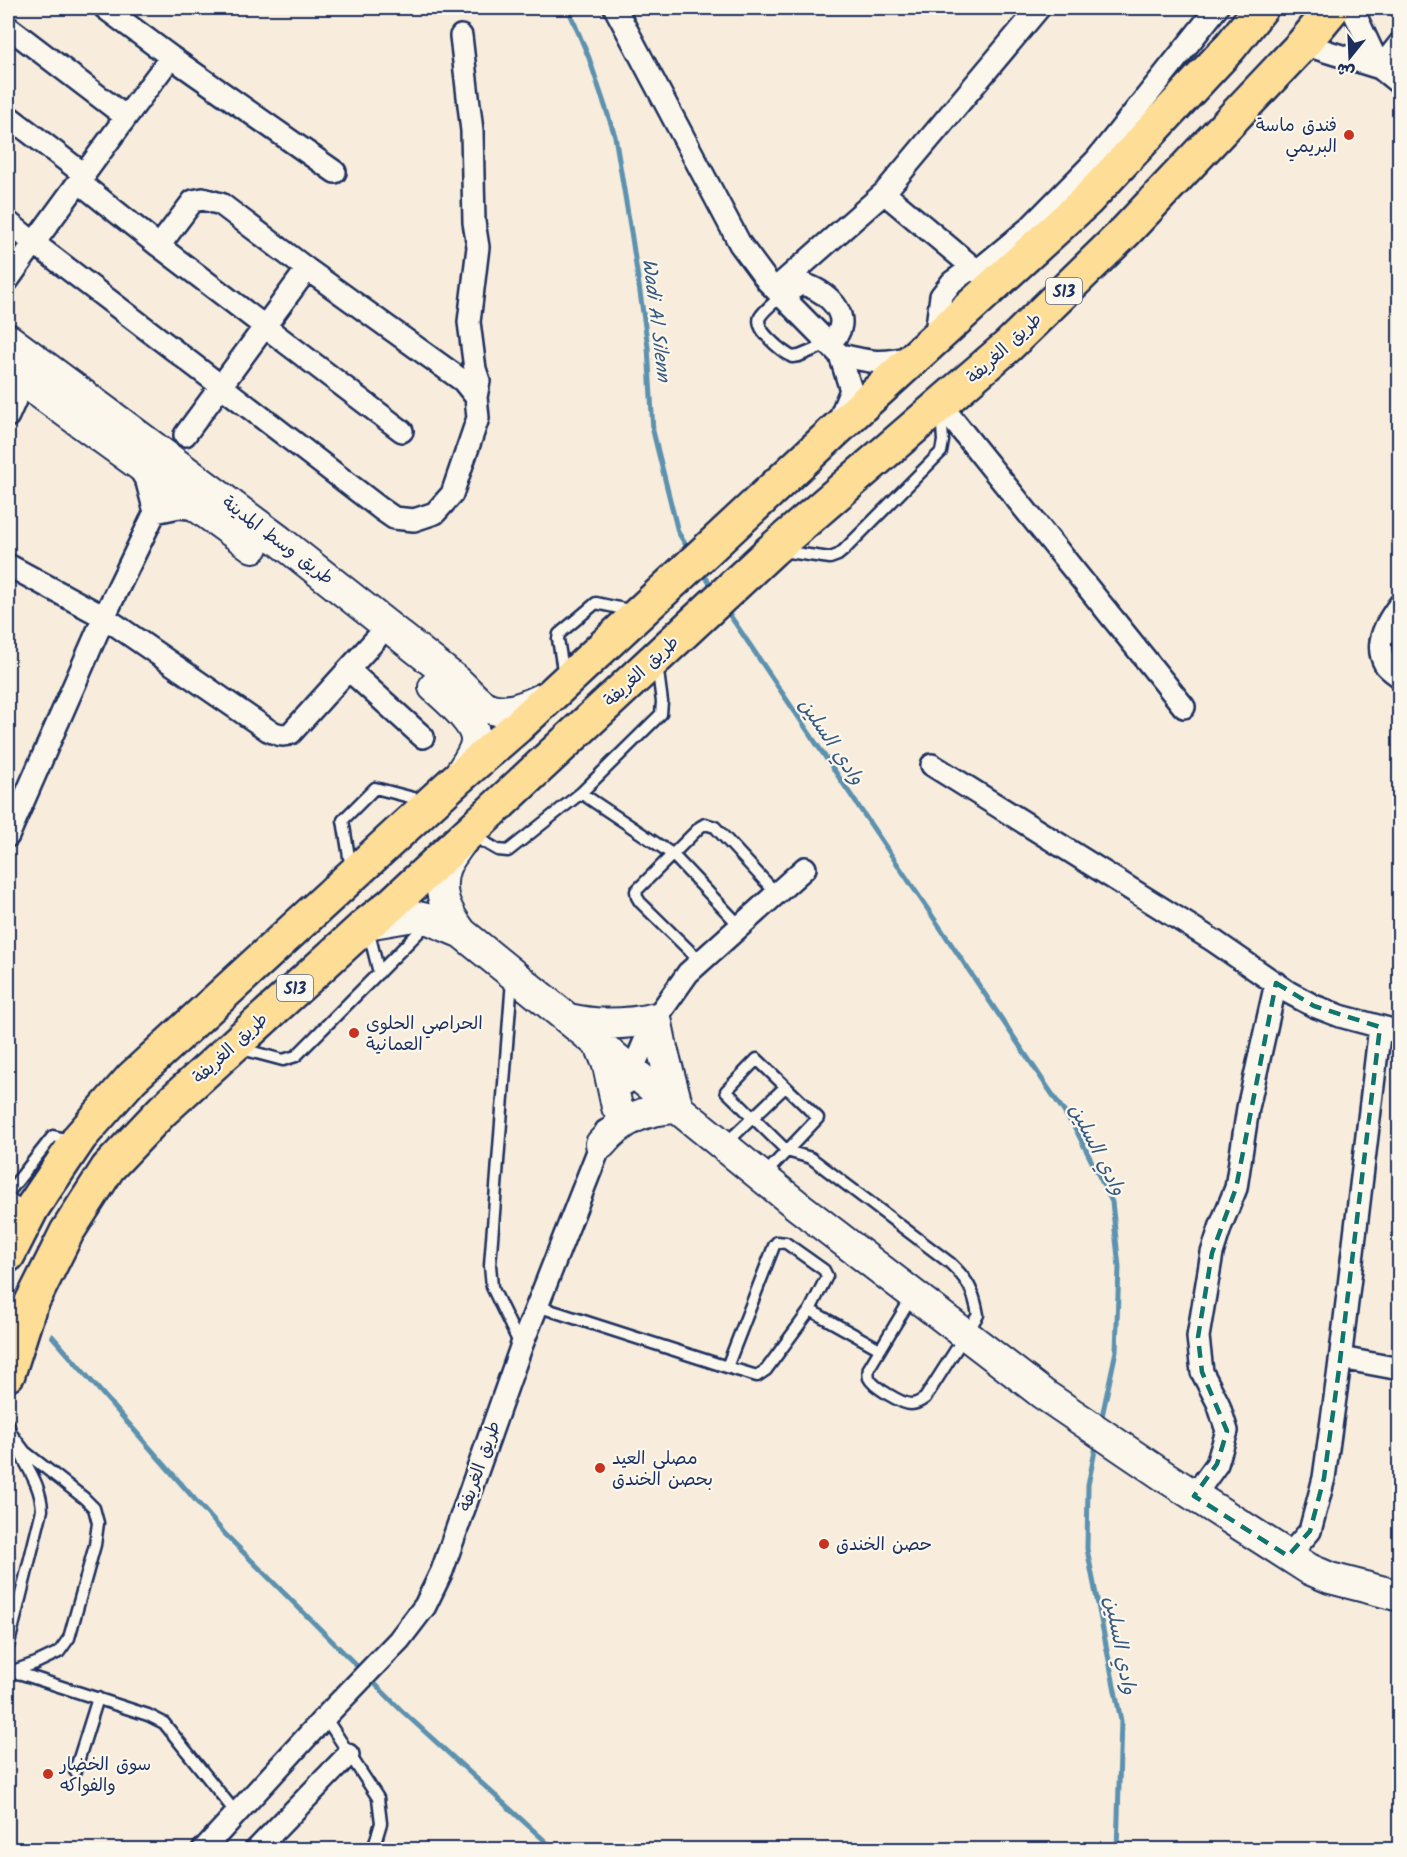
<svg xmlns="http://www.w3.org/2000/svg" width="1407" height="1857" font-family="Kalam,'Playpen Sans Arabic',sans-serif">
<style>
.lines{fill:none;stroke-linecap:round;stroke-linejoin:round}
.stream{stroke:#5b91af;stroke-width:5}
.lane-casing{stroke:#1b2f5e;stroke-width:15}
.street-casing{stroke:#1b2f5e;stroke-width:26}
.secondary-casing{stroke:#1b2f5e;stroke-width:34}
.primary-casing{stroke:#1b2f5e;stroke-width:38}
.lane{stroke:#fbf7ec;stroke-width:10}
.street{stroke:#fbf7ec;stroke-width:21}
.secondary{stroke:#fbf7ec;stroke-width:30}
.primary{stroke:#fedd96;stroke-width:33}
.marked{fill:none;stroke:#0f766e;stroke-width:4.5;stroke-dasharray:12 8;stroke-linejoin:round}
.poi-dot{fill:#c8321e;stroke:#fbf7ec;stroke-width:2}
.labels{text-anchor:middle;stroke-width:4.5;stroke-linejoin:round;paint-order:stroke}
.shield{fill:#fbf7ec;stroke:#5e6b89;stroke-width:1.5}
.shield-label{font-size:16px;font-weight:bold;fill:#1b2f5e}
.poi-label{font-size:18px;fill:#1b2f5e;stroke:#fbf7ec;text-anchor:start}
.street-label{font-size:18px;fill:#1b2f5e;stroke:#fbf7ec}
.water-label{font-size:20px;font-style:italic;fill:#365880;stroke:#fbf7ec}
</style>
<rect width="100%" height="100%" fill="#f8eddc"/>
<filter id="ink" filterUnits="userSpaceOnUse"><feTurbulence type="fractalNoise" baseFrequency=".0167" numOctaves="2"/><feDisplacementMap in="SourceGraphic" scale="12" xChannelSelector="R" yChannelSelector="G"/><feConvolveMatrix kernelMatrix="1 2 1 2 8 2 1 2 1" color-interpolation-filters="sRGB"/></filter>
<g filter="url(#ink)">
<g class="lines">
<path class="stream" d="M568,8l21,50 26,78 17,102 16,109 5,84 25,101 12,20
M701,570l13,20
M725,608l350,520 37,74 7,65 -3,84 -15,70
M52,1336l173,198 137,137
M1097,1441l-9,44 -1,64 34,172 -4,129
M369,1678l32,32 154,140"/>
<g class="lane-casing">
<path id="lane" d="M781,296c-6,6 -17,14 -21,21 -6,13 22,34 32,40l7,-1 29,-12
M781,551l49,7 8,-3 6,-5 97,-98 2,-11 -2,-30
M564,676l-6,-37 1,-5 37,-31 37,8
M581,793l91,61 68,72
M472,835l26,15 10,1 73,-58 80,-79 1,-12 -5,-38
M351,869l-8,-49 32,-32 50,13
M368,929l11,44
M700,961l-60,-59 -3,-5 -1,-6 64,-64 5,-3 10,3 61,66
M512,980l-22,285 2,22 29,60
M238,1048l45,12 13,-4 132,-133
M725,1144l60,-57
M763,1176l55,-58 -61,-59 -31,32 61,60 24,7 139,105c18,17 24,28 28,52l-53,83c-4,3 -8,6 -14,6 -9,0 -38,-17 -42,-26 -1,-4 -1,-5 0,-10l44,-73
M8,1193l45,-57 21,5
M8,1195l17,21
M537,1306l190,61 30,9 9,-6 44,-60 17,-34 -3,-6 -38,-27 -9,-1 -3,4 -47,121
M810,1310l70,39
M8,1424c8,31 33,54 34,86l-34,137
M10,1432l15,20 59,46 10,10 4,15 -3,22 -26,93 -10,14 -23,11 -26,9
M11,1672l11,2 126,41 16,8 72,90
M325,1717l53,81 3,25 -8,27
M75,1771l23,-73"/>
</g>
<g class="street-casing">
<path id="street" d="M105,8l66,49 164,115
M615,8l125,236 28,38 72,73 11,35 -12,30
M1352,8l28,60
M8,27l118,90 45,-60
M461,36l11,95 2,91 4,25 -9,75 6,47 4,12 -3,16
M1303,44l77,24 20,16
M1380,68l20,-25
M8,116l77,59
M79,182l80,64
M884,193l98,82
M8,222l26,21 92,-126
M8,280l26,-37 187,143 86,-117
M775,289l109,-96 155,-185
M781,296l19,-12c19,2 51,26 38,49 -2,4 -7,7 -10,11
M935,340l6,-44 11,-14 18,-13 12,-2 47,-39 67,-68 121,-152
M840,355c30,7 43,10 73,1
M941,405l243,302
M8,416l15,-34
M185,435l36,-49 160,123 13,9 20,2 21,-7 17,-19 26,-76 -2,-21 -13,-16 -156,-112 -86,-65 -18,-5 -10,2 -34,45 243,185
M138,466l9,16 8,30 24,-5 21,2
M8,565l96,52 164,113c9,4 14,7 23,3l85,-94
M1400,604c-12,16 -27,39 -15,60 3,5 10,9 15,13
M349,670l74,67
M932,765l282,176 74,51 26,14 26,10 60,16
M8,836l96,-219 51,-105
M627,1083l25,-59 36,-51 117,-105
M1341,1358l59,11
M1194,1496l23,-32 10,-33 -9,-28 -16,-31 -4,-35 14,-84 9,-28 15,-37 12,-80 28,-125
M1288,1556l22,-25 14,-53 15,-109 41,-342
M203,1850l122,-133 74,-77 26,-34 17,-35 79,-224 85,-216
M256,1850l92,-95"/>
</g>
<g class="secondary-casing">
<path id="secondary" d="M8,339l272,202 177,140c8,7 16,17 24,23 22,15 48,1 69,-9
M8,370l245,177
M434,687c12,11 44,37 42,56 -2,11 -12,24 -18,34
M461,842c-5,8 -12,16 -16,25 -9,25 2,46 17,66l336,273 245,188 124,84 142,91 21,9 70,18
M367,924l47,-8 17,4 31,13
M569,1019c30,7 57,6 87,-1l6,30 16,60c-33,1 -56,11 -77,36
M600,1045l8,20 9,42"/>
</g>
<g class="primary-casing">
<path id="primary" d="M8,1255l24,-47 48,-71 52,-59 325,-299 60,-52 351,-327 219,-200 143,-153 31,-39
M8,1374l21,-66 38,-76 41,-64 54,-57 205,-187 24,-19 381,-355 236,-204 117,-114 178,-188 30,-36"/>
</g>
<use href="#lane" class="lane"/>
<use href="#street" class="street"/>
<use href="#secondary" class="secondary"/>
<use href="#primary" class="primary"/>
</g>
</g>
<path class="marked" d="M1276,983l38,23 66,21 -41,342 -15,109 -14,53 -22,25 -94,-60 23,-32 10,-33 -25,-59 -4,-35 14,-84 24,-65z"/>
<g class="poi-dot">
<circle cx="1349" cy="135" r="6"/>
<circle cx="354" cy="1033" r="6"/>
<circle cx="600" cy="1468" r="6"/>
<circle cx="824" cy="1544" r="6"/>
<circle cx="48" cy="1774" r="6"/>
</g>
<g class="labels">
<g class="shield">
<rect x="1046" y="278" width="36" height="26" rx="4.5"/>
<rect x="277" y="975" width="36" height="26" rx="4.5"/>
</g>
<g class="shield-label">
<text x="1064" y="297">S13</text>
<text x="295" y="994">S13</text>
</g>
<g class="poi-label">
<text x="1337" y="131" text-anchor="end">فندق ماسة<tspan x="1337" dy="21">البريمي</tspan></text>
<text x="366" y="1029">الحراصي الحلوى<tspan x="366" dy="21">العمانية</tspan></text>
<text x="612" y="1464">مصلى العيد<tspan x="612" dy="21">بحصن الخندق</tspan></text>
<text x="836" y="1550">حصن الخندق</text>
<text x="60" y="1770">سوق الخضار<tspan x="60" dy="21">والفواكه</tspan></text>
</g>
<g class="street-label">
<text transform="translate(1004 348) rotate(-43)" y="6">طريق الغريفة</text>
<text transform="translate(278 540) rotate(37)" y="6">طريق وسط المدينة</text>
<text transform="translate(641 671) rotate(-43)" y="6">طريق الغريفة</text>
<text transform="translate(230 1048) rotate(-43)" y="6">طريق الغريفة</text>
<text transform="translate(479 1466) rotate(-71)" y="6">طريق الغريفة</text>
</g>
<g class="water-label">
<text transform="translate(657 320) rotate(83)" y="7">Wadi Al Silenn</text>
<text transform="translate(832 741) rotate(56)" y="7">وادي السلين</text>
<text transform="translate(1098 1149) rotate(63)" y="7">وادي السلين</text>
<text transform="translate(1121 1645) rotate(79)" y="7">وادي السلين</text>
</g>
</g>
<rect width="1407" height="1857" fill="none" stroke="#fbf7ec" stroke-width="30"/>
<rect x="15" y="15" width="1377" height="1827" fill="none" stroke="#1b2f5e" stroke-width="2" filter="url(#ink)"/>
<g transform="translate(1350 57) rotate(198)" stroke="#fbf7ec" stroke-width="4.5" paint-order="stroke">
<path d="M0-4.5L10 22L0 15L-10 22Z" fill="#1b2f5e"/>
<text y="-9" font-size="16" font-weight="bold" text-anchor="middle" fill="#1b2f5e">ش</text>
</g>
</svg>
